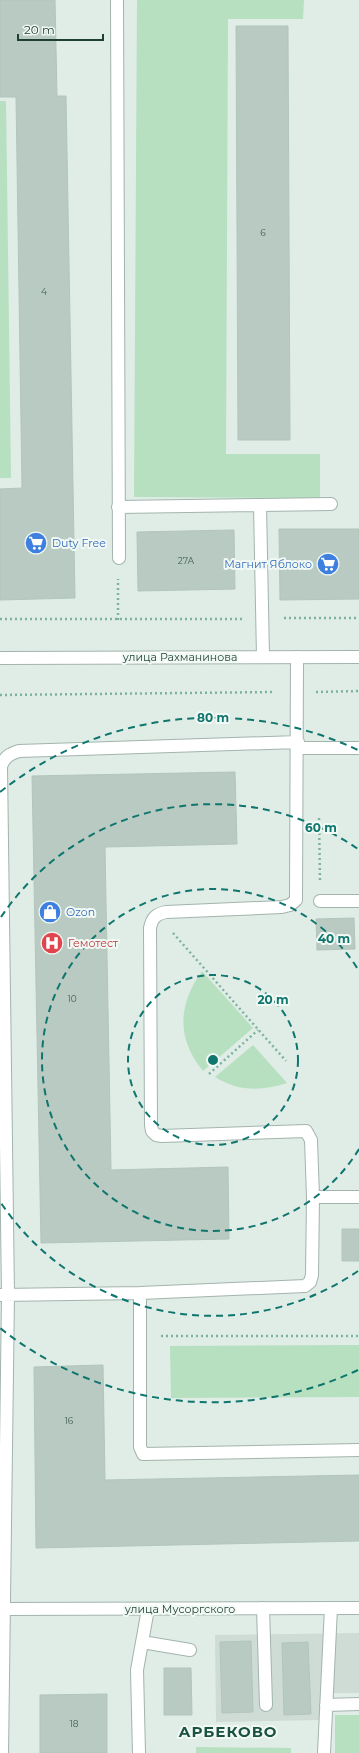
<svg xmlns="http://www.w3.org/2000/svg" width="359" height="1753" font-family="Montserrat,sans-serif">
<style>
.built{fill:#cedcd5}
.green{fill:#b6e0bf}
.building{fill:#b8cac1;stroke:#b2c6bc}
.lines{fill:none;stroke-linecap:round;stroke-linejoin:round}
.lane-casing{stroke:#a2b4ad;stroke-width:14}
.street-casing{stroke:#a2b4ad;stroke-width:14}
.path{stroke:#7db39e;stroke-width:2.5;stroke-dasharray:2 3;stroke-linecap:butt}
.lane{stroke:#fff;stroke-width:12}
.street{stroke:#fff;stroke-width:12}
.ring{fill:none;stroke:#0f766e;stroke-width:2;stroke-dasharray:7 5}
.labels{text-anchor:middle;stroke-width:4;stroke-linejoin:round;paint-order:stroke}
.number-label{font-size:9px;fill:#456157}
.shop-label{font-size:11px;fill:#366cbe;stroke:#f1f9f4;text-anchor:start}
.street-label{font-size:11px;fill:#1f3e34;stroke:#f1f9f4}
.health-label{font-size:11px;fill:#be3a42;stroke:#f1f9f4;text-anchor:start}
.district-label{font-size:15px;font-weight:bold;letter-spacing:1px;fill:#195240;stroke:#f1f9f4}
.centre{fill:#0f766e;stroke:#f1f9f4;stroke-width:2}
.ring-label{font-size:12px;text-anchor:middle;font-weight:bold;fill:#0f766e;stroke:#f1f9f4;stroke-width:4;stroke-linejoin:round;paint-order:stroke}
</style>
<rect width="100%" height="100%" fill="#e0ece6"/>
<path class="built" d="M359,1633v60h-38v27l-105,2 -1,-87z"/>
<path class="green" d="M137,0h167l-1,19h-75l-2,435h94v44l-186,-1z
M0,101h6l5,377h-11z
M202,971l51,57 -50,43c-27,-33 -25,-66 -1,-100z
M253,1045l34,38c-26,8 -48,9 -72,-6z
M359,1345v52l-188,1 -1,-52z
M335,1715h24v38h-24z
M196,1747l95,1v5h-95z"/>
<path class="building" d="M0,0h55l2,96h9l9,502 -75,2v-111l22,-1 -6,-391h-16z
M236,26h52l2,414h-52z
M279,529h80v70l-79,1z
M234,530l1,59 -97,2 -1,-59z
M235,772l2,72 -132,3 6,323 117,-3 1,72 -188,4 -9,-467z
M354,918l1,31 -38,1 -1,-31z
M342,1229h17v32h-17z
M103,1365l2,115 254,-5v66l-323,7 -2,-181z
M251,1641l2,71 -31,1 -2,-71z
M308,1642l3,72 -27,1 -2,-72z
M164,1668h27l1,47h-28z
M107,1694v59h-67v-58z"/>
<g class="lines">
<g class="lane-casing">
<path id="lane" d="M117,0l2,558
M118,507l142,-2
M263,657l-3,-152 71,-1
M297,657l-1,243 -6,5 -8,2 -116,5c-10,2 -14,6 -16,16l1,197 1,6 4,4 6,1 144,-5 5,9 2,57
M298,748h61
M320,901h39
M140,1293l165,-7 5,-4 2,-7 1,-78h46
M1,1295l139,-2v154l3,7 216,-4
M263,1608l3,97
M142,1642l48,8
M326,1705l33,-1
M2,1753l6,-458 -7,-529c4,-9 8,-12 18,-15l279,-9
M139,1753l-2,-83 11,-61
M324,1753l7,-145"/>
</g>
<g class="street-casing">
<path id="street" d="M0,658l359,-1
M0,1609l359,-1"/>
</g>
<path class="path" d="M284,618h75
M0,619h243
M118,620v-41
M316,692l43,-1
M0,695l275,-3
M319,818l1,63
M173,933l113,128
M209,1074l49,-44
M161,1336h198"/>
<use href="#lane" class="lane"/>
<use href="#street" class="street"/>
</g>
<g class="ring">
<circle cx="213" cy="1060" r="85"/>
<path d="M359 1149A171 171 0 1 1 359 971"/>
<path d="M358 1271A256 256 0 0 1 1 1203M1 917A256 256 0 0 1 358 849"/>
<path d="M358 1370A342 342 0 0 1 0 1328M0 792A342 342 0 0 1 358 750"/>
</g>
<defs>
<g id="supermarket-disc" transform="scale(1.15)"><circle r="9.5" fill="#3f7fe0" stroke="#f1f9f4"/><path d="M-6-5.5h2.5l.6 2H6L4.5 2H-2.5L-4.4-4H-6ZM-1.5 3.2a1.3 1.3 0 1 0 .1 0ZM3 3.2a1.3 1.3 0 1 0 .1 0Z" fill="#fff"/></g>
<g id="shop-disc" transform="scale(1.15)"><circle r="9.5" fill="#3f7fe0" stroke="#f1f9f4"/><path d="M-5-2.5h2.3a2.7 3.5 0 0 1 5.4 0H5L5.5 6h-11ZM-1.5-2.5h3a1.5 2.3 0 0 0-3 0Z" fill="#fff"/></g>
<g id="hospital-disc" transform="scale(1.15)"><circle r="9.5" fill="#e0444e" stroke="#f1f9f4"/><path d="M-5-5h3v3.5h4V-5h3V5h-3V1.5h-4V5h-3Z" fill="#fff"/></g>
</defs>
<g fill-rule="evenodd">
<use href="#supermarket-disc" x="36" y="543"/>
<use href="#supermarket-disc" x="328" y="564"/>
<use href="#shop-disc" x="50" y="912"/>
<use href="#hospital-disc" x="52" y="943"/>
</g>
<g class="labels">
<g class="number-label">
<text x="263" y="236">6</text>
<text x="44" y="295">4</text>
<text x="186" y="564">27А</text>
<text x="72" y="1002">10</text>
<text x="69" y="1424">16</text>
<text x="74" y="1727">18</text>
</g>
<g class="shop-label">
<text x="52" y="547">Duty Free</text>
<text x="312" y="568" text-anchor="end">Магнит Яблоко</text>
<text x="66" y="916">Ozon</text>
</g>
<g class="street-label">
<text x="180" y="661">улица Рахманинова</text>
<text x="180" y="1613">улица Мусоргского</text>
</g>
<g class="health-label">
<text x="68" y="947">Гемотест</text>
</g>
<g class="district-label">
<text x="228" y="1737">АРБЕКОВО</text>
</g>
</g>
<circle cx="213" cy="1060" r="6" class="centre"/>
<g class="ring-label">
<text x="213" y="722">80 m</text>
<text x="321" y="832">60 m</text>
<text x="334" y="943">40 m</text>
<text x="273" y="1004">20 m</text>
</g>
<path d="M18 34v6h85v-6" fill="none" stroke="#1f3e34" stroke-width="2"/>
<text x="24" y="34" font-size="12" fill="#1f3e34" stroke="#f1f9f4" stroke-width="3" paint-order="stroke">20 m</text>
</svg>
